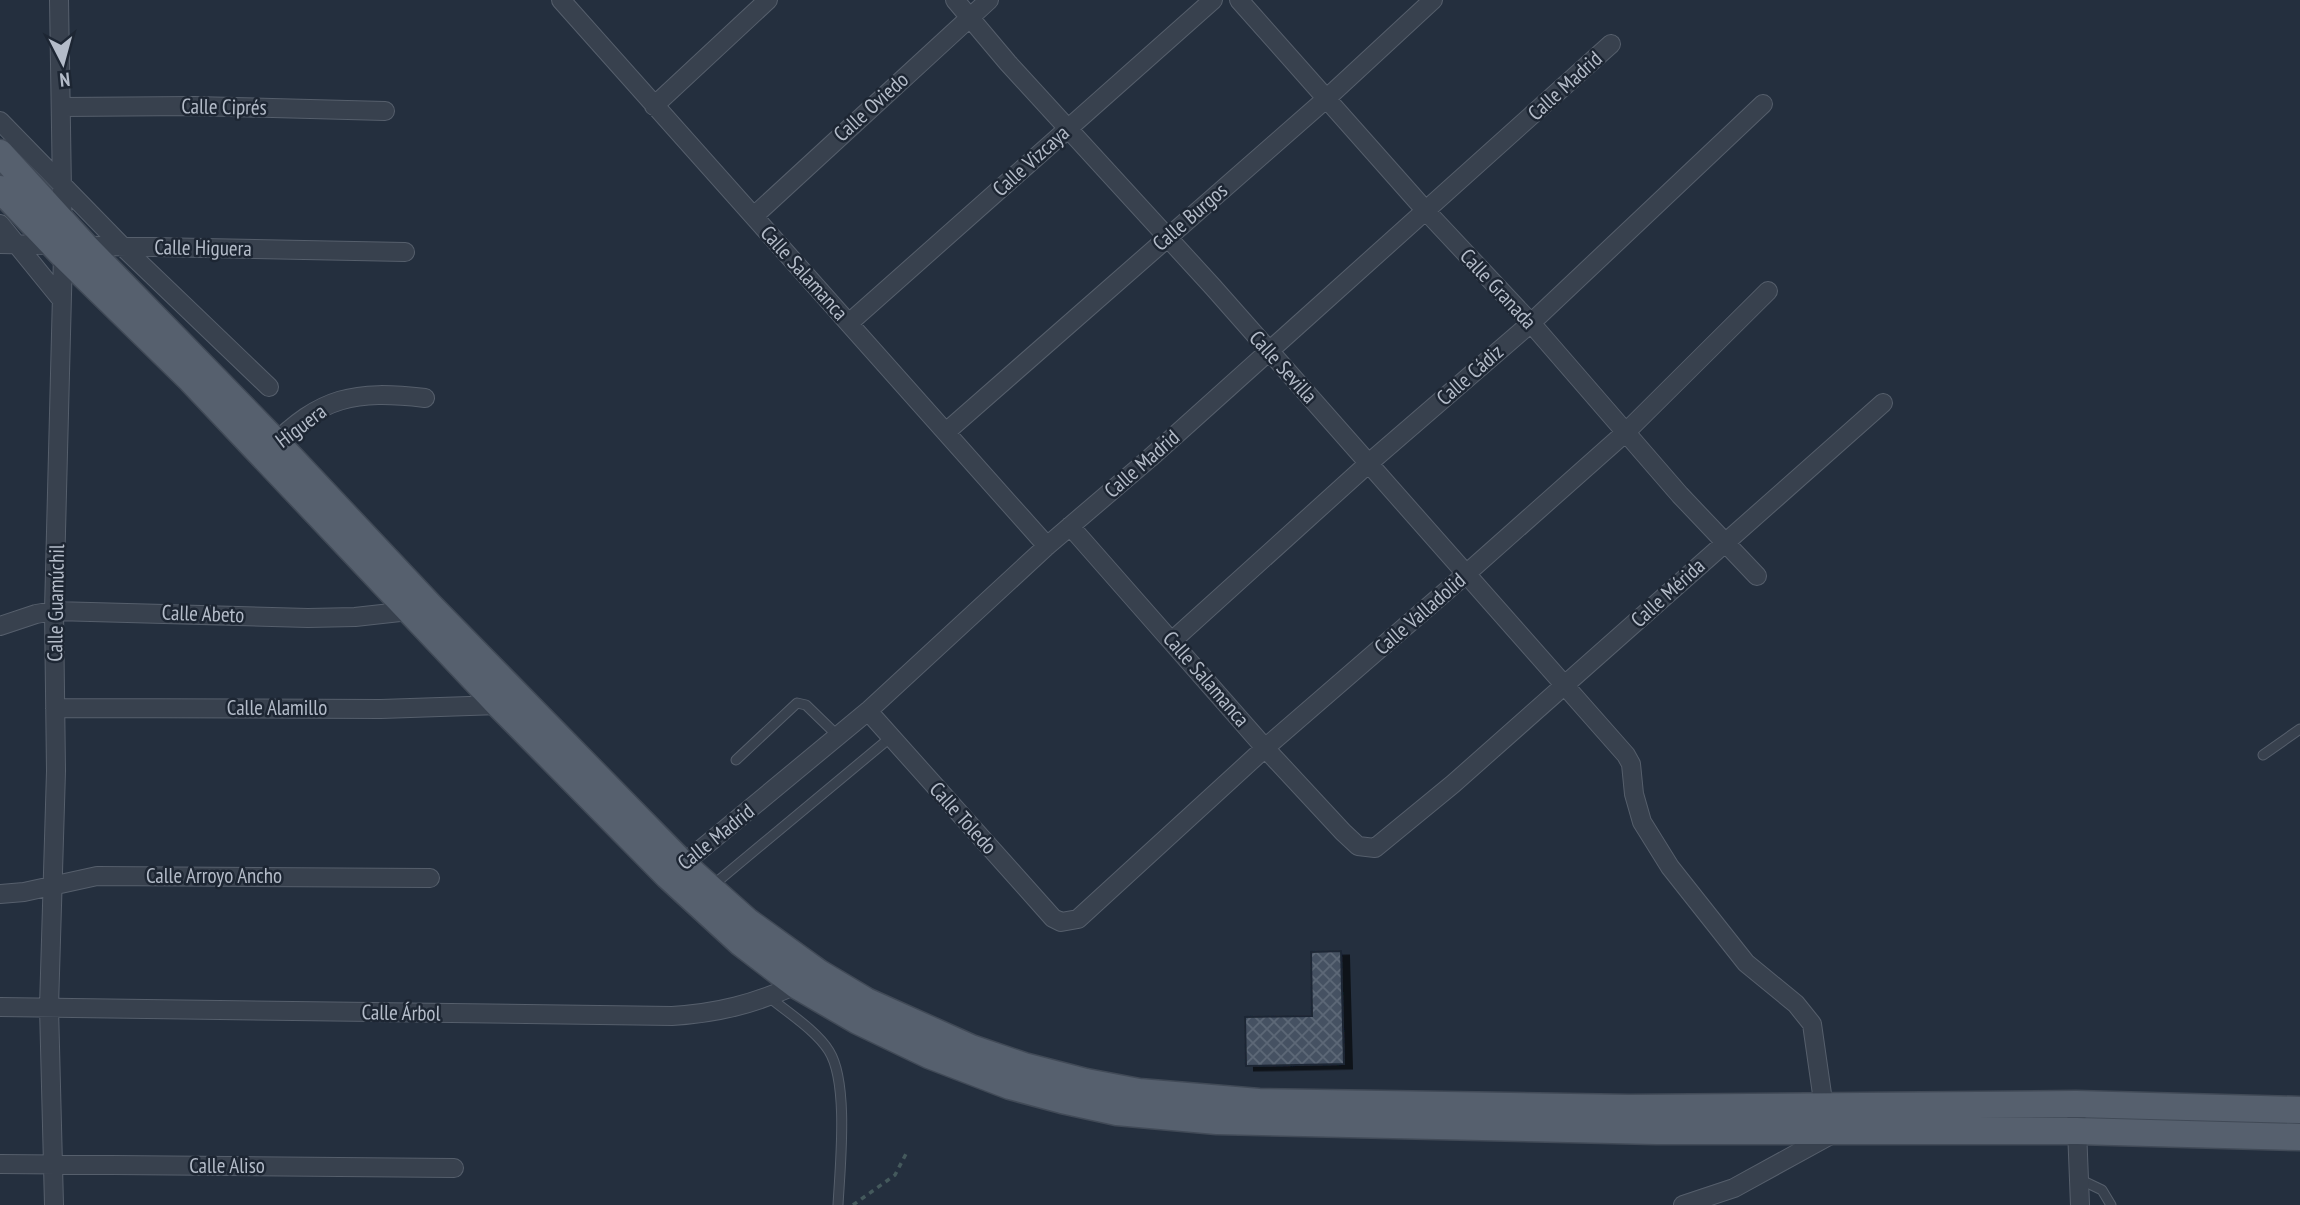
<svg xmlns="http://www.w3.org/2000/svg" width="2300" height="1205" font-family="'PT Sans Narrow',sans-serif">
<style>
.building{fill:url(#building-cross-hatch);stroke:#1f2835;stroke-width:2;filter:url(#shadow)}
.lines{fill:none;stroke-linecap:round;stroke-linejoin:round}
.service-casing{stroke:#565f6c;stroke-width:11}
.minor-casing{stroke:#565f6c;stroke-width:20}
.primary-casing{stroke:#414a57;stroke-width:29}
.path{stroke:#44595c;stroke-width:3.5;stroke-dasharray:5 5;stroke-linecap:butt}
.service{stroke:#38414e;stroke-width:9}
.minor{stroke:#38414e;stroke-width:18}
.primary{stroke:#56606e;stroke-width:26}
.labels{text-anchor:middle;stroke-width:5;stroke-linejoin:round;paint-order:stroke}
.street-label{font-size:21px;fill:#b4bcc9;stroke:#1d2633}
</style>
<defs>
<pattern id="building-cross-hatch" width="8" height="8" patternUnits="userSpaceOnUse" patternTransform="scale(1.75)"><rect width="8" height="8" fill="#455162"/><path d="M0 0l8 8M0 8l8-8" fill="none" stroke="#5d6877"/></pattern>
<filter id="shadow"><feDropShadow dx="8" dy="4.5" stdDeviation="0" flood-color="#0009"/></filter>
</defs>
<rect width="100%" height="100%" fill="#242f3e"/>
<path class="building" d="M1341,951l3,113 -98,2 -1,-49 67,-1 -1,-64z"/>
<g class="lines">
<g class="service-casing">
<path id="service" d="M2263,755l37,-26
M736,760l61,-57 9,2 32,31
M712,886l179,-149
M769,997c18,15 48,34 60,54 20,32 11,116 9,154
M2079,1179l23,11 9,15"/>
</g>
<g class="minor-casing">
<path id="minor" d="M561,0l486,546
M955,0l53,63 205,224 413,468 5,9 3,30 8,28 28,45 76,96 50,41 16,20 12,84
M1239,0l187,211 105,112 149,172 77,81
M654,106l114,-106
M62,107l132,-1 191,5
M0,121l123,126 146,140
M754,216l235,-216
M0,224l61,75
M0,244l405,8
M849,323l364,-323
M946,432l381,-334 106,-98
M270,448c51,-52 85,-58 155,-50
M1070,526l195,222 78,84 15,14 17,2 78,-64 430,-381
M0,626l36,-12 18,-3 254,7 47,-1 54,-6
M1172,641l197,-178 162,-140 232,-219
M55,708l326,1 118,-4
M868,711l185,207 8,4 17,-3 187,-171 201,-174 160,-142 142,-141
M676,870l192,-159 179,-165 103,-88 461,-414
M0,894l24,-2 73,-16 333,2
M0,1007l672,9c46,-3 82,-12 124,-31
M2076,1104l4,101
M0,1164l454,4
M54,1205l-5,-198 7,-236 -2,-160 9,-356 -4,-255
M1683,1205l51,-17 102,-56"/>
</g>
<g class="primary-casing">
<path id="primary" d="M0,153l84,92 192,197 155,165 252,257 64,57 72,52 47,28 105,47 53,18 62,16 53,10 120,10 371,6 446,-4 224,6
M0,189l63,66 128,125 308,325 169,171 73,67 55,42 62,36 71,34 81,31 52,14 55,12 100,9 439,10h421l223,6"/>
</g>
<path class="path" d="M853,1205l42,-30 13,-25"/>
<use href="#service" class="service"/>
<use href="#minor" class="minor"/>
<use href="#primary" class="primary"/>
</g>
<g class="labels">
<g class="street-label">
<text transform="translate(1565 86) rotate(-42)" y="7">Calle Madrid</text>
<text transform="translate(224 107) rotate(1)" y="7">Calle Ciprés</text>
<text transform="translate(871 107) rotate(-42)" y="7">Calle Oviedo</text>
<text transform="translate(1031 161) rotate(-42)" y="7">Calle Vizcaya</text>
<text transform="translate(1190 217) rotate(-41)" y="7">Calle Burgos</text>
<text transform="translate(203 248) rotate(1)" y="7">Calle Higuera</text>
<text transform="translate(804 273) rotate(48)" y="7">Calle Salamanca</text>
<text transform="translate(1498 289) rotate(47)" y="7">Calle Granada</text>
<text transform="translate(1283 367) rotate(48)" y="7">Calle Sevilla</text>
<text transform="translate(1470 375) rotate(-41)" y="7">Calle Cádiz</text>
<text transform="translate(301 426) rotate(-37)" y="7">Higuera</text>
<text transform="translate(1142 464) rotate(-41)" y="7">Calle Madrid</text>
<text transform="translate(1668 593) rotate(-42)" y="7">Calle Mérida</text>
<text transform="translate(56 603) rotate(-89)" y="7">Calle Guamúchil</text>
<text transform="translate(203 614) rotate(2)" y="7">Calle Abeto</text>
<text transform="translate(1420 614) rotate(-41)" y="7">Calle Valladolid</text>
<text transform="translate(1206 679) rotate(49)" y="7">Calle Salamanca</text>
<text x="277" y="715">Calle Alamillo</text>
<text transform="translate(963 818) rotate(48)" y="7">Calle Toledo</text>
<text transform="translate(716 837) rotate(-39)" y="7">Calle Madrid</text>
<text x="214" y="883">Calle Arroyo Ancho</text>
<text transform="translate(401 1013) rotate(1)" y="7">Calle Árbol</text>
<text x="227" y="1173">Calle Aliso</text>
</g>
</g>
<g transform="translate(63 63) rotate(174)" stroke="#1d2633" stroke-width="5" paint-order="stroke">
<path d="M0-5L12 26L0 18L-12 26Z" fill="#b4bcc9"/>
<text y="-10" font-size="19" font-weight="bold" text-anchor="middle" fill="#b4bcc9">N</text>
</g>
</svg>
